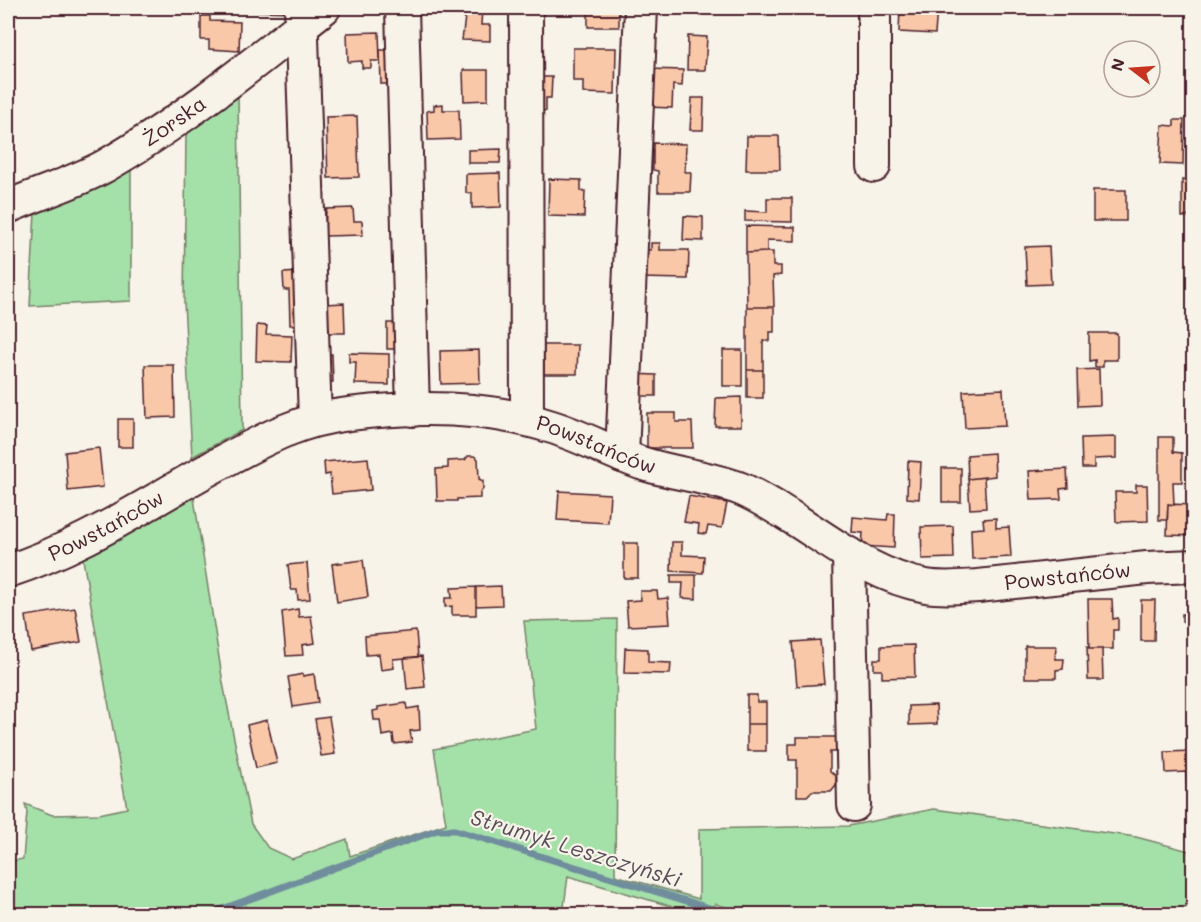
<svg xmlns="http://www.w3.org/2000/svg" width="1201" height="922" font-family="Mali,sans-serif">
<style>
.green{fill:#a4e1a8;stroke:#77806a;stroke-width:1.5}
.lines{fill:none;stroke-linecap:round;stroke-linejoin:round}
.stream{stroke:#708d9d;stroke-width:7}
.building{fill:#f9c8a9;stroke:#4a1f2b;stroke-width:1.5}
.minor-casing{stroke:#4a1f2b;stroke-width:36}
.minor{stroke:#f7f3e8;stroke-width:32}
.labels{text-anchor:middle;stroke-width:4.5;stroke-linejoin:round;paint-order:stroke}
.street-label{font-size:21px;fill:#4a1f2b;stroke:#f7f3e8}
.water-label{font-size:22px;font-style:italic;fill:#5a4d5a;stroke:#f7f3e8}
</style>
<rect width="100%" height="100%" fill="#f7f3e8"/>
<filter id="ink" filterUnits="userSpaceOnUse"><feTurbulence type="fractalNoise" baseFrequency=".0167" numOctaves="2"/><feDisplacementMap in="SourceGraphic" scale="12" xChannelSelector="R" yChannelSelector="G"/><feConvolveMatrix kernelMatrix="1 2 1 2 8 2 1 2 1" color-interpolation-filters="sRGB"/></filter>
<g filter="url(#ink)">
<path class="green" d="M238,92l4,338 -50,27 -8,-156 2,-168z
M131,163v138l-101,5 5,-94z
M193,492l30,191 28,141 17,24 24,11 55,-20 3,17 96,-32 -12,-75 102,-20 -12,-108 93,-2 -2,256 84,24v-70l149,-3 86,-17 202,28 57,15v62h-445l-32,-10 -11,10h-8l-129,-38 -5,38h-311l-7,-9 3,9h-240v-52l15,-3 4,-47 -2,-8 27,11 47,-1 28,-6 -45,-254z"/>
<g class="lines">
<path class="stream" d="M209,914l228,-84h18l274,84"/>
</g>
<path class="building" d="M254,8h38v4l-38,-1z
M432,8h17v7l-17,-1z
M449,8h33l-1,17h9v16l-28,-1 3,-23h-16z
M588,8h31v19h-31z
M900,8h37l-2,26 -36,-2z
M201,16h9v5l30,1 -1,29 -30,-2v-9h-8z
M379,32l1,29h-9v7h-9v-7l-14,1 -1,-29z
M688,36l19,1 -2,33h-18z
M573,48h43l-1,46 -32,-1v-12h-10z
M380,50h13l2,34h-14z
M648,69l35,1 -1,16 -9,-1 -1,23 -25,-1z
M463,70h25v30l-24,1z
M535,77h17l-1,21h-5v13l-11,-1z
M692,98h12l-1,32h-13z
M443,104v6h16l1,29 -32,1 -1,-29 7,-1v-5z
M357,116l2,61 -31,1 -2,-61z
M1174,120h10l-1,45 -23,-1 2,-39 12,1z
M747,136h32l1,34h-34z
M653,143l33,1 -1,28h6l-1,20h-32v-21l-5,-1z
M501,149l-1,14h-32v-13z
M500,173l1,34 -29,1v-15h-6v-19z
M549,179l32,1v11h4l-1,26 -36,-1z
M1182,180h12v36l-12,1z
M1093,190h33v31h-33z
M767,198h25v24l-47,-1v-10l22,1z
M353,208l1,13h8l1,14 -38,1 1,-27z
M684,216l19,1v24l-20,-1z
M746,226l49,1v14l-28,-1v12l-21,1z
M651,243h9v7h29l-1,29 -50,-1v-29l13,1z
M1049,246l2,38 -24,1 -2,-38z
M767,252h6v14h8v9l-8,1 1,31h-27l-1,-54z
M302,272l2,52 -14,1 -1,-35h-5l-1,-17z
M344,303l1,30h-19l-1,-29z
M747,307h27v25h-4v9h-7v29h-16z
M387,323h18v26h-18z
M257,325l10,1 -1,8 26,1 -1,27 -35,-1z
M1089,333h28v27h-14v7h-8v-7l-6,1z
M544,345h34l-1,29h-33z
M479,350l1,33 -39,1 -1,-33z
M723,350h19v36h-19z
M349,353l40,1v31l-34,-1 1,-22h-7z
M332,354l1,28h-15l-1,-27z
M145,365h29l1,52 -28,1z
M1099,369l1,36 -22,1 -1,-36z
M747,370h16v28h-16z
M631,374l25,1v21h-26z
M1003,389l2,37 -40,2 -2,-37z
M741,397v29h-26l1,-28z
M647,413h29v9h16l1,26h-46z
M118,419h15v28h-15z
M1116,437v21l-22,1v9h-12l-1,-30z
M1159,437h14v15l9,1v29h-9l1,23 -6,-1 -1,16h-8z
M99,448l4,39 -35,4 -3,-39z
M994,453l1,23 -27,3 -1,-24z
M468,456h6l4,3 1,20 4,2v8l-3,4v5l-23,1v2h-20l-1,-32 12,-1v-7l17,-1z
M368,458l3,32 -39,4 -2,-20 -5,1 -1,-13z
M908,461l13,1 -2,37 -12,-1z
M8,467h5v28h-5z
M942,468h19v34h-19z
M1067,469l1,19 -8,1 1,10 -30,1 -2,-29z
M984,477l2,31 -16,1 -2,-30z
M1136,485h11l1,36 -32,1 -1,-30h21z
M559,491l51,3 -2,29 -51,-3z
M689,496l38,7 -5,25 -14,-2 -2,8 -8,-1 1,-9 -15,-2z
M1168,504l26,1v31l-27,-1z
M888,514h7l-1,34 -32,-2 1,-13 -11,-1 1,-15 34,3z
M996,518v10l13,-1 2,30 -39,2 -1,-30 13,-1 -1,-9z
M953,526l1,32 -32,1 -1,-32z
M672,542h10v13l22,1 -1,17 -32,-2z
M624,543h14v35h-14z
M363,560l5,37 -31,5 -5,-38z
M307,563l3,36 -12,1 -1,-10h-6l-3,-25z
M671,575h25v24l-14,-1 1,-15h-12z
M501,586l1,19 -26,1v-19z
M476,587v28h-24v-9l-7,1v-9h7l-1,-10z
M640,591h17l1,8 10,-1 2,26 -42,2 -2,-25 15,-1z
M1088,599h24l1,20 5,-1v12h-5v19h-24z
M1141,600h14l-1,41h-13z
M1189,603h5v28h-5v-9h-7v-8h7z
M75,608l6,34 -50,9 -5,-35z
M298,609l1,8 12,-1 4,27 -13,2 1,10 -17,1 -4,-44z
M416,631l2,26 -25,2 1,9 -13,2 -2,-16 -13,1 -1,-19z
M820,640l4,44 -27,2 -4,-44z
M914,645l1,32 -33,1v-8h-8v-11h7v-13z
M1025,646h31l-1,13h9l-1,10 -7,1v8h-31z
M1087,647h2v2h13l1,31h-15z
M625,648l23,1v13l23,1 -1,11 -46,-1z
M422,656l3,31 -18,2 -3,-31z
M303,674v2l11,-2 4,29 -25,4 -5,-30z
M747,695h10v7h9v22h-19z
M406,703l1,6 12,-2 1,23 -10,1 2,11 -18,2 -1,-10 -11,2 -2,-16h-6l-1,-9 5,-1v-3z
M936,705l1,19 -28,1v-19z
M329,717l6,37 -14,2 -6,-37z
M267,720l10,43 -21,5 -9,-43z
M747,724h19v27h-19z
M797,737h39l3,3v12h-9v19l6,5v9l-5,6h-19l-5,5h-10v-36h-8v-16h8z
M1194,751v42h-7l-1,-21 -20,1 -1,-21z"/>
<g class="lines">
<g class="minor-casing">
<g id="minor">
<path d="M301,8l14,411"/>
<path d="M402,8l11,402"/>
<path d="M526,8l1,411"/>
<path d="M874,8v158"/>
<path id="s1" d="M8,207c31,-14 66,-24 97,-41 78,-45 149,-103 219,-158"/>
<path d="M622,456l19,-448"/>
<path d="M849,554l5,251"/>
<path id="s2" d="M8,571c73,-23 139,-68 205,-104 46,-25 83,-47 136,-53 66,-8 139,-8 203,13 32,10 61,27 92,37 32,10 66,13 97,25 17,7 34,18 50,28 43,27 84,60 135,69 17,3 34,1 52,0l169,-18 47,-2"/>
</g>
</g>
<use href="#minor" class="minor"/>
</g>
</g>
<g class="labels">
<g class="street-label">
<text dy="7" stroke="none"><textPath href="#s1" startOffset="188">Żorska</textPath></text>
<text dy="7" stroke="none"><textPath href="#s2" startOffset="630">Powstańców</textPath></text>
<text dy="7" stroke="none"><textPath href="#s2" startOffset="108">Powstańców</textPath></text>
<text dy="7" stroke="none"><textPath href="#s2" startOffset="1134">Powstańców</textPath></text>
</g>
<g class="water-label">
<text transform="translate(576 848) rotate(17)" y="8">Strumyk Leszczyński</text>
</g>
</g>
<rect width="1201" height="922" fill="none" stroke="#f7f3e8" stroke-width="30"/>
<rect x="15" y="15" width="1171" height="892" fill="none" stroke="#4a1f2b" stroke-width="2" filter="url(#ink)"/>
<g transform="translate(1132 69) rotate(287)"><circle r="28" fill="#f7f3e8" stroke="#b29e9c" stroke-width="1.5"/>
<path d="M0-4.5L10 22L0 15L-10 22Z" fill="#c8321e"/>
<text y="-9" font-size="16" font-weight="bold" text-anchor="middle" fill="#4a1f2b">N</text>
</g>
</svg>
